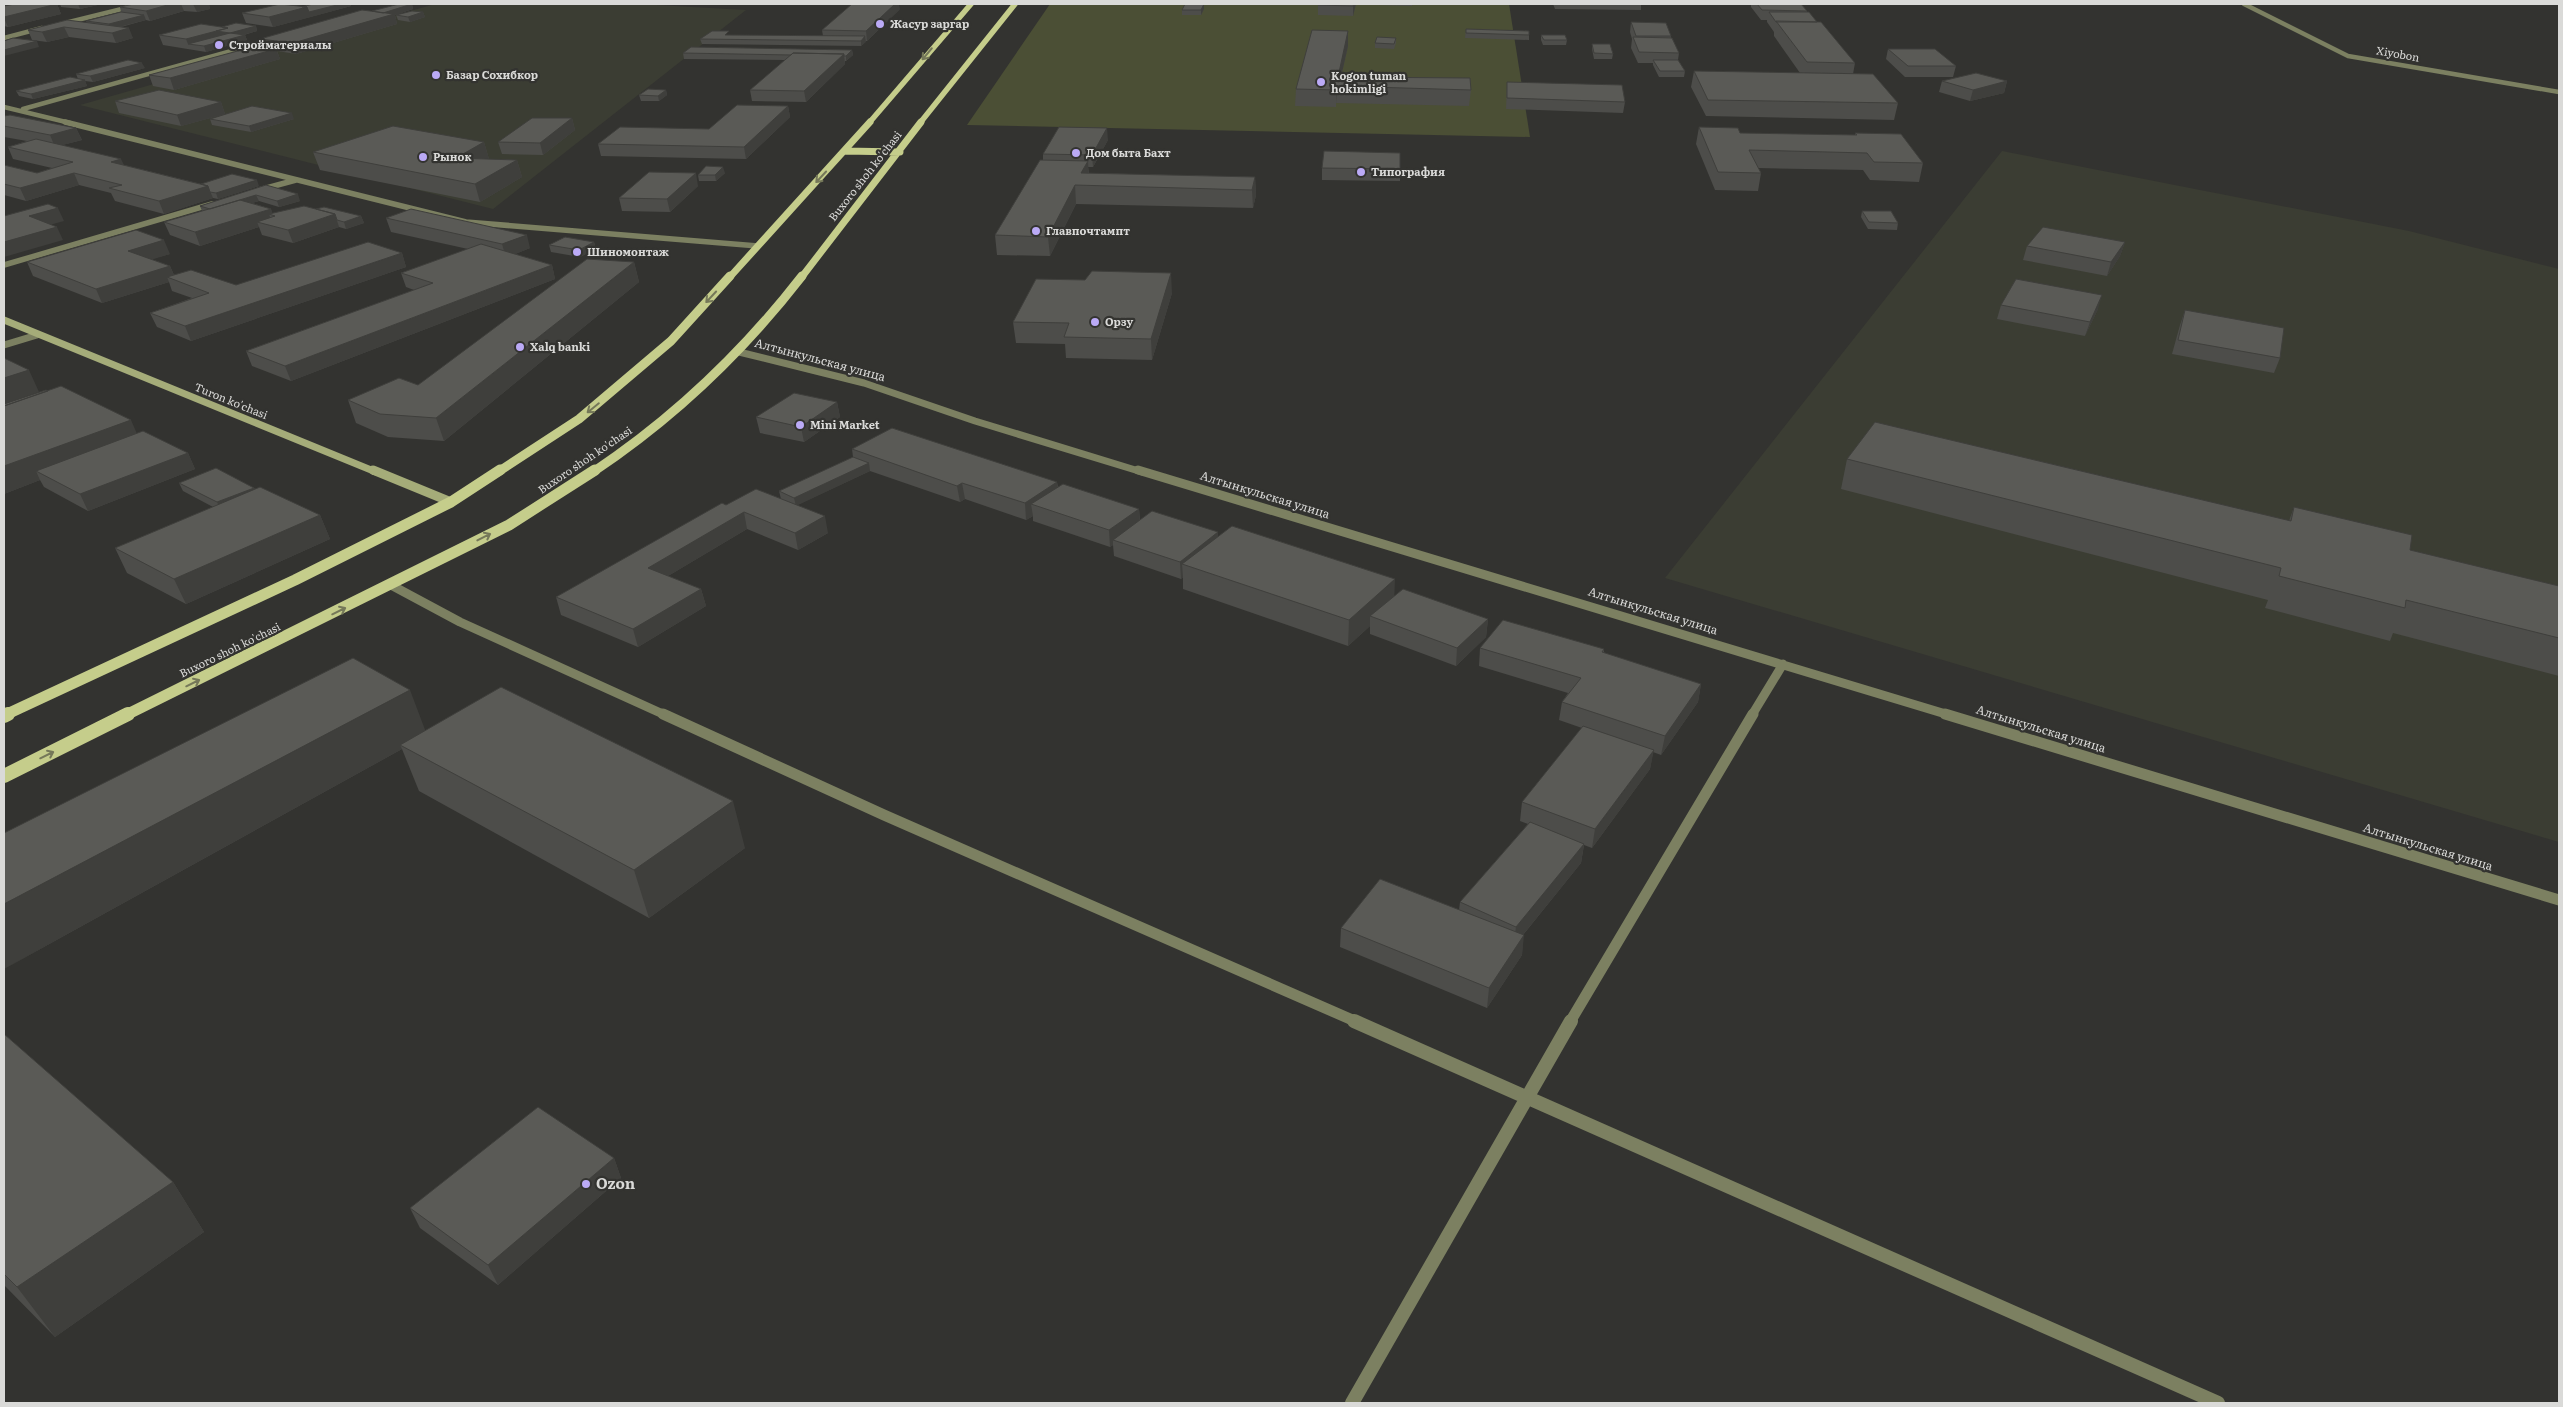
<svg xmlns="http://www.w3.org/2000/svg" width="2563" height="1407" font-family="Literata,serif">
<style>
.built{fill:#3b3d33}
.green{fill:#4b4f35}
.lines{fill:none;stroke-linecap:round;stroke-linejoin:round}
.street-far5{stroke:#7c8061;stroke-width:4.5}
.street-far4{stroke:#7c8061;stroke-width:5.5}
.street-far3{stroke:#7c8061;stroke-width:7}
.street-far2{stroke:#7c8061;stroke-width:9}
.street-far1{stroke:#7c8061;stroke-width:11}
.street{stroke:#7c8061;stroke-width:14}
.secondary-far1{stroke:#a5ac79;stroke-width:7}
.secondary{stroke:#a5ac79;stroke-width:9}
.primary-far4{stroke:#c5cd8b;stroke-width:5.5}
.primary-far3{stroke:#c5cd8b;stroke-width:7}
.primary-far2{stroke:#c5cd8b;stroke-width:9}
.primary-far1{stroke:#c5cd8b;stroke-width:11}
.primary{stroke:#c5cd8b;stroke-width:14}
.wall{fill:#4d4d4a}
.shaded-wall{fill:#3f3f3c}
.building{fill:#5a5a56;stroke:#3f3f3c}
.oneway{stroke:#757859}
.poi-dot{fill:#bbaaf6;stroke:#333330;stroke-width:2}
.labels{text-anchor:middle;stroke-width:4.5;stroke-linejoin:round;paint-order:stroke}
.far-poi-label{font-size:11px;font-weight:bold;fill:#dadad8;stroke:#333330;text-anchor:start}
.far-street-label{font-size:11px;fill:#dadad8;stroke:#333330}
.street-label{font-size:12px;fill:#dadad8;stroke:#333330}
.near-poi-label{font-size:15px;font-weight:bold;fill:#dadad8;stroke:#333330;text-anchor:start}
</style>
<rect width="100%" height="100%" fill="#333330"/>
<path class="built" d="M435,4h204l107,6 -253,199 -413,-104z
M2002,151l407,80 150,38v573l-894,-264z"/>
<path class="green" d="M1050,4h459l21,133 -563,-12z"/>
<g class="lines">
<path class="street-far5" d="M2244,4l104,52 211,36
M61,24l81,-20
M4,38l38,-10
M4,107l66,16
M23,109l251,-70"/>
<path class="street-far4" d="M65,122l401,100 292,24
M259,190l37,-10
M4,265l208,-61"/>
<path class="street-far3" d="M4,345l33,-10
M739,352l125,31 111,38 167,51"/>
<path class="street-far2" d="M1138,470l811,245
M391,585l69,37 205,93
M1752,715l31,-51"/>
<path class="street-far1" d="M663,714l221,101 473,207
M1945,714l614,186
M1570,1022l183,-308"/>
<path class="street" d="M1354,1021l864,382
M1352,1403l219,-382"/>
<path class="secondary-far1" d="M4,320l372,152"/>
<path class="secondary" d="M373,470l78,32"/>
<path class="primary-far4" d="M869,123l102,-119
M920,123l95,-119"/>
<path class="primary-far3" d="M845,151l55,1
M729,278l141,-156
M801,278l120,-156"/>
<path class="primary-far2" d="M498,472l81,-53 92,-78 59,-65
M593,472c81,-54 150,-120 209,-196"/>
<path class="primary-far1" d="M5,715l290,-135 156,-78 49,-32
M126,715l383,-190 86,-55"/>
<path class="primary" d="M4,716l4,-2
M4,776l124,-62"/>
</g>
<path class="wall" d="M57,4l4,10 -53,13 -4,-1v-20z
M60,4h42l-22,5 -19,-2z
M134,4h77h-2l1,5 -13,3 -13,-1 -34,10 -4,-1 -25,7 12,11 -17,5 -47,-6 -22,5 -15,-2 -4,-10 58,-7v-2l35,-9 -1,-5z
M313,4h37l1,2 -78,21 -27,-4 -4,-10 60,-6z
M412,4l1,5 -18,6 2,9 -101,30 -19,-3 3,8 -106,31 -21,-4 -4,-11 114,-28 -3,-8 112,-28z
M1318,4h38l-3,12 -35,-1z
M1378,4h34v2l-34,-1z
M1553,4h88v6l-86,-1z
M1725,4h76l6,7v1l10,10 38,41 -2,11 45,29 -4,17 -188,-4 -15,-29 3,-16 106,2 -26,-37v-4l-7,-10v-2h-6l-10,-13v-2z
M900,9l-33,32h-1l-5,5 -159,-2 -2,-5 30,-4 93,1 -1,-6z
M1204,9l-3,6h-19v-5z
M423,12l2,5 -15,5 -12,-2 -2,-5z
M1631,22l40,14v2l8,15 -1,7 7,11 -1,6h-25l-6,-12v-2h-15l-7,-15 1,-9 -2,-7z
M256,26l1,5 -13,4h1l2,5 -41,12 -43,-7 -4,-10 63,-8z
M1466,29l63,2v9l-64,-2z
M1348,31v15l-7,31 130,13 -2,16 -133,-3v4l-41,-1 1,-17z
M1541,35l26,5 -1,5h-23l-2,-5z
M1396,38v5l-2,6 -19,-1v-5z
M1592,44l21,10 -1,5h-18l-2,-10z
M1888,49l68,17 -3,11h-48l-19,-18z
M852,50l1,5 -7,6h-1v3l-39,38 -54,-1 -2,-11 35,-30 -101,-1 -1,-6z
M145,68l-52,14 -8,-1 2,5 -54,13 -14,-3 -3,-5 62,-12 -2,-5z
M1942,81h65l-3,12 -34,8 -31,-9z
M1507,82l118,20 -2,11 -117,-4z
M666,90l1,5 -8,6h-18l-2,-6z
M115,101l106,1 4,12 -44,12 -62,-13z
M788,106l2,11 -44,42 -145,-3 -3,-12 111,-15z
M4,116l72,12 6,12 -20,5 62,20 77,19 58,2 -41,13 -5,-1 -49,16 -49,-13 -4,-8 -32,-8 -53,16 -22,-6v-30l33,8 15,-5 -39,-9 -5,-12 19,-6 -23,-4z
M572,118l3,12 -32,25 -41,-1 -4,-12z
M210,119h84l-43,13 -39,-7z
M1699,127l41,6 115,2v-2l68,30 -4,19 -49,-2 -7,-10 -105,-2 3,5 -3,18 -43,-1 -19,-46z
M1108,140l-15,27h-5l1,6 166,4 1,18 -3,13 -177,-4 -26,52 -53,-1 -2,-20 48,-75v-6z
M484,142l5,17 28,1 5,17 -42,25 -160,-32 -7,-18z
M1322,168l78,1v12l-78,-1z
M725,173l-9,8h-17l-1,-6z
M266,185l34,16 -21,6 -20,-6 -7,2 19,6 1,5 44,-5 45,7 3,7 -18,6 -7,-2 -46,16 -31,-8 -3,-8 -59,19 -30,-11 -6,-13 38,-11 -2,-5z
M698,186l-28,26 -48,-1 -3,-13z
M1862,211l36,12 -1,7 -29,-1 -7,-12z
M386,218l144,30 -15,6 37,11 3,14 -264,102 -39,-15 -6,-15 168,-61 -8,-3 -5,-14 67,-24 -77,-17z
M594,242l2,7 -16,8 -29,-5 -2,-7z
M2125,242l-5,14 -13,20 -84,-16 4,-14z
M402,253l4,14 -215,74 -34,-14 -7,-14 42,-15 -20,-7 -3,-9 -67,21 -69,-27 -6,-14 143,-8 -19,5 19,7 4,9 62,10z
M634,262l5,20 -195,159 -56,-4 -32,-14 -8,-23 70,-15z
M1172,293l-20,67 -86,-2 -1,-14 -49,-1 -3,-21z
M2001,305l97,4 -13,27 -88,-17z
M2185,310l95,48 -6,15 -102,-19 8,-29z
M837,402l3,15 -36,25 -44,-9 -4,-16z
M4,404l133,29 51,20 7,16 -107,42 -44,-24 -4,-7 -36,14z
M852,449l205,33 1,5 81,22 1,11 78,17 176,59 94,23 -2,18 -30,29 -86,-32v-8l-22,20 -165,-57v-12l-2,2 -67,-23 -1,-11 -3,2 -77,-26v-5l-7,4 -61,-21 -5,3 -90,-31 -73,34 31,28 -30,17 -51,-21 -79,47 33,13 5,17 -68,41 -77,-32 -5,-18 170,-92 55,-6 -2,-8 74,-34z
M1847,459l442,62 5,-14 116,43 149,36v90l-166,-43 -3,8 -125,-33 3,-8 -427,-111z
M179,483l75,5 1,1 65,26 10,24 -144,65 -59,-31 -12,-25 98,-41 -30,-16z
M1480,648l124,1v4l97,31 -3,18 -37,53 -8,-3 -3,17 -58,79 -8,-3 -3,18 -58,72 -1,20 -35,53 -147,-61 1,-19 118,-18 1,-8 68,-78 -8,-3 2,-19 60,-74 -23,-8 3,-18 6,-9 -89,-27z
M426,730l319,118 -96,70 -230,-127 -17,-42 -398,220z
M4,1034l169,148 31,50 -149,105 -51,-52z
M614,1158l7,20 -123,107 -78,-57 -10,-20z"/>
<path class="shaded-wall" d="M57,4l4,10 -53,13 -4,-9v-1z
M78,4h24l-22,5z
M171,4h10l3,7 -34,10 -4,-10z
M193,4h18h-2l1,5 -13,3z
M341,4h9l1,2 -40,11 -2,-5z
M412,4l1,5 -18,6 2,9 -101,30 -3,-11 83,-28z
M895,4h4l1,5 -33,32 -1,-10z
M1204,4v5l-3,6v-5z
M1354,4h2l-3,12v-10z
M307,7l4,10 -38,10 -4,-10z
M423,12l2,5 -15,5 -2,-5z
M144,15l2,5 -35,9 -2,-5z
M256,26l1,5 -25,7 -44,6 -2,-5 42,-11z
M64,27l5,10 -22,5 -5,-10z
M129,28l4,10 -17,5 -4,-10z
M1348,31v15l-9,40 -1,-9z
M245,35l2,5 -41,12 -2,-6z
M865,36l1,6 -5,4v-5z
M37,41l2,6 -35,9v-6z
M276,49l4,10 -106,31 -4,-12z
M852,50l1,5 -7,6v-5z
M844,54l1,10 -39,38 -2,-11z
M142,63l3,5 -52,14 -3,-6z
M85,80l2,6 -54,13 -2,-5z
M2007,81l-3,12 -34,8 3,-11z
M1337,86l-1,17v4v-17z
M666,90l1,5 -8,6 -1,-5z
M221,102l4,12 -44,12 -4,-11z
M788,106l2,11 -44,42 -2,-12z
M292,113l2,6 -43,13 -2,-6z
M572,118l3,12 -32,25 -3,-12z
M76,128l6,12 -27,7 -5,-12z
M1107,128l1,12 -15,27 -1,-12z
M484,142l5,17 -33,-1z
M121,159l6,12 -16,-9z
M517,160l5,17 -42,25 -5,-18z
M1088,161l1,18 -8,-6z
M723,167l2,6 -9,8 -1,-6z
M74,173l5,12 -53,16 -6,-13z
M696,173l2,13 -28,26 -3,-13z
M1255,177l1,18 -3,13 -1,-18z
M257,180l2,6 -41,13 -2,-6z
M1075,185l1,19 -26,52 -2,-19z
M208,186l5,12 -49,16 -5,-13z
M298,194l2,7 -21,6 -2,-6z
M256,195l3,6 -46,14 -3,-6z
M58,208l6,13 -29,8 -6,-13z
M271,209l2,6 -4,-1 3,9 -15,-1 2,5 -59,19 -5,-14z
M335,214l4,13 -46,16 -5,-13z
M361,216l3,7 -18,6 -2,-7z
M57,227l6,13 -59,17v-15z
M527,235l3,13 -24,10 -4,-14z
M164,240l6,14 -36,11 -6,-14z
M594,242l2,7 -16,8 -1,-7z
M2125,242l-5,14 -13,20 4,-14z
M402,253l4,14 -215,74 -6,-15z
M634,262l5,20 -195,159 -8,-23z
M552,265l3,14 -264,102 -6,-15z
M170,266l6,14 -9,-3 2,5 -67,21 -6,-14z
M1171,273l1,20 -20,67 -1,-21z
M2102,295l-4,14 -13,27 5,-14z
M29,370l10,22 -35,12v-26z
M837,402l3,15 -36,25 -3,-15z
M131,420l10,23 -105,28 4,9 -36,14v-28z
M188,453l7,16 -107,42 -8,-17z
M869,463l1,8 -74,35 -2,-8z
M1057,482l2,17 -28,5 2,12 -7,4 -1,-17z
M962,483l3,16 -5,3 -3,-16z
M254,488l3,8 -36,15 -4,-9z
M1139,509l1,16 -27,15v5l-3,2 -1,-17z
M744,512l3,17 -94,56 -5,-17z
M320,515l10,24 -144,65 -12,-25z
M825,516l3,17 -30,17 -3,-17z
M1218,532v17l-36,15 1,13 -2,2 -1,-17z
M1395,579l-1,25 -24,12v10l-22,20 1,-26z
M701,589l5,17 -68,41 -5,-18z
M1488,619l-2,18 -30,29 1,-18z
M1701,684l-3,18 -37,53 4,-19z
M410,690l17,45 -27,10 2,4 -398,220v-65z
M1654,750l-4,19 -58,79 3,-19z
M733,801l12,47 -96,70 -15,-48z
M1584,844l-3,19 -68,84 3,-20z
M1524,935l-2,20 -35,53 2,-20z
M614,1158l7,20 -123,107 -10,-20z
M173,1182l31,50 -149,105 -38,-50z"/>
<path class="building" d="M15,4h42l-53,13v-11z
M134,4h37l-25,7 -26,-4z
M280,4l27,3 -38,10 -27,-4z
M313,4h28l-32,8 -2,-5h-5z
M399,4h13l-29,9 -11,-2z
M852,4h43l-29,27 -44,-1z
M1185,4h19l-3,6h-19z
M1318,4h36l-1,2 -35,-1z
M1757,4h44l6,7 -45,-1z
M362,10l32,4 -101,29 -33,-4z
M412,11l11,1 -15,5 -12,-2z
M121,12l23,3 -35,9 -23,-3z
M1769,12h40l8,10h-41z
M67,20l62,8 -17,5 -48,-6 -22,5 -14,-2z
M1776,21l45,1 34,41 -48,-1z
M1631,22l35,1 5,13h-35z
M236,23l20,3 -26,7 15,2 -41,11 -16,-2 42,-11 -14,-2 12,-3 -6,-1z
M201,24l27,4 -42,11 -27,-4z
M1466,29l63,2v4l-63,-2z
M1312,30l36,1 -10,46 132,1 1,12 -134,-4 -1,4 -40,-1z
M712,31h17l-4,4 140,1 -4,5 -161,-2z
M1541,35h24l2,5h-23z
M1377,37l19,1 -2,6 -19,-1z
M1633,37l39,1 7,15 -40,-1z
M13,38l24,3 -33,9v-9z
M1592,44h18l3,10 -19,-1z
M256,46l20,3 -106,29 -21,-3z
M691,47l161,3 -6,6h-2v-2l-51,-1 -2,2 -108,-2z
M1888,49h47l21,17h-48z
M793,53l51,1 -40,37 -54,-1z
M128,60l14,3 -52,13 -14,-2z
M1653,60h25l7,11h-25z
M1694,71l179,3 25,29 -190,-3z
M1976,73l31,8 -34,9 -31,-9z
M70,77l15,3 -54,14 -15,-3z
M1507,82l115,3 3,17 -118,-4z
M648,89l18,1 -8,6 -19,-1z
M159,90l62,12 -44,13 -62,-14z
M737,105l51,1 -44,41 -146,-3 22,-17 89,2z
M252,106l40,7 -43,13 -39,-7z
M10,115l66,13 -26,7 -46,-9v-10z
M532,118h40l-32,25 -42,-1z
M393,126l91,16 -28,16 61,2 -42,24 -162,-32z
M1059,127l48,1 -15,27 -49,-1z
M1699,127l39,1 2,5 117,2 -2,-2 46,1 22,29 -49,-1 -7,-9 -118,-3 12,23 -43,-1z
M36,139l85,20 -10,3 97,24 -49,15 -50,-13 13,-3 -48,-12 -54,15 -16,-4v-19l33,8 36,-11 -65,-15z
M1324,151l76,2v16l-78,-1z
M1040,160l48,1 -7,12 174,4 -3,13 -177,-5 -27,52 -53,-2z
M706,166l17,1 -8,8h-17z
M649,172l47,1 -29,26 -48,-1z
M232,174l25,6 -41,13 -6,-1 -2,-6 -7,-2z
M266,185l32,9 -21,7 -21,-6 -46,14 -10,-3z
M240,200l31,9 -76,23 -31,-10z
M48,204l10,4 -29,8 28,11 -53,15v-26z
M304,206l31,8 -47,16 -31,-8 18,-6 -6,-2z
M324,207l37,9 -17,6 -7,-2 -2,-6 -19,-5z
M411,209l116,26 -25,9 -116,-26z
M1862,211h29l7,12 -29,-1z
M2043,227l82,15 -14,20 -84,-16z
M136,230l28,10 -36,11 42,15 -74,23 -69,-27z
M565,237l29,5 -15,8 -30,-5z
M368,242l34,11 -217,73 -35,-13 59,-20 -42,-16 24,-7 45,15z
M481,244l71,21 -267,101 -39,-15 187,-68 -32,-10z
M587,259l47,3 -198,156 -56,-4 -32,-14 51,-22 19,7z
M1092,271l79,2 -20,66 -87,-2 5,-14 -56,-1 23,-43 49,1z
M2016,279l86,16 -12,27 -89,-17z
M2185,310l99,18 -4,30 -102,-18z
M4,358l25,12 -25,8z
M61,386l70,34 -127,46v-16l1,-1 -1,-1v-42z
M46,390l2,1 -44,15v-2z
M794,393l43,9 -36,25 -45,-10z
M1875,422l416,99 3,-14 118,28 -2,15 149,36v52l-153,-38 -1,8 -126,-32 2,-8 -434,-109z
M892,428l165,54 -32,21 -63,-20 -5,3 -105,-37z
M143,431l45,22 -108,41 -44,-23z
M853,457l16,6 -75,35 -15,-7z
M216,468l38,20 -37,14 -38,-19z
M1063,484l76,25 -30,21 -78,-26z
M260,487l60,28 -146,64 -59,-31z
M756,489l69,27 -30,17 -51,-21 -96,56 53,21 -68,40 -77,-32 166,-94 4,2z
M1152,511l66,21 -38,30 -67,-22z
M1232,526l163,53 -46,41 -167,-56z
M1403,589l85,30 -31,29 -87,-32z
M1503,620l101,29 -2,3 99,32 -36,52 -103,-34 19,-24 -101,-30z
M353,658l57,32 -406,214v-71z
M501,687l232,114 -99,69 -234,-125z
M1583,726l71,24 -59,79 -73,-27z
M1530,822l54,22 -68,83 -56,-25z
M1380,879l144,56 -35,53 -148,-60z
M4,1034l169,148 -156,105 -13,-13z
M538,1107l76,51 -126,107 -78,-57z"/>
<defs><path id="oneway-shaft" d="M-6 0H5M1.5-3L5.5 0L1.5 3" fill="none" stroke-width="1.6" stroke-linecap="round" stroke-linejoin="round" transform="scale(1.25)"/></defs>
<g class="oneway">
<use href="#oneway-shaft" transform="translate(927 54) rotate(130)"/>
<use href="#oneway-shaft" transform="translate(821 177) rotate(133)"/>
<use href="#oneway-shaft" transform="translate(711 297) rotate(133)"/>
<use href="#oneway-shaft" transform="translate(593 408) rotate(141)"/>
<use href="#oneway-shaft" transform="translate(484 537) rotate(-27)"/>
<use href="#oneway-shaft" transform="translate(339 611) rotate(-26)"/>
<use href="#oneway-shaft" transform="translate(193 683) rotate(-26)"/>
<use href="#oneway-shaft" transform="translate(47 755) rotate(-26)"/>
</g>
<g class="poi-dot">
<circle cx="880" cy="24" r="5"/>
<circle cx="219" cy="45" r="5"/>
<circle cx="436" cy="75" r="5"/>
<circle cx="1321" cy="82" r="5"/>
<circle cx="1076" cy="153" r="5"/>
<circle cx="423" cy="157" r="5"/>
<circle cx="1361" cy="172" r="5"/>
<circle cx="1036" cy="231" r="5"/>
<circle cx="577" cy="252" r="5"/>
<circle cx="1095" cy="322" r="5"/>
<circle cx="520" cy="347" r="5"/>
<circle cx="800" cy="425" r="5"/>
<circle cx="586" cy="1184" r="5"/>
</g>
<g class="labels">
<g class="far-poi-label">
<text x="890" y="28">Жасур заргар</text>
<text x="229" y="49">Стройматериалы</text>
<text x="446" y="79">Базар Сохибкор</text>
<text x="1331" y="80">Kogon tuman<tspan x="1331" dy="13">hokimligi</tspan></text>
<text x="1086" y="157">Дом быта Бахт</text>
<text x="433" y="161">Рынок</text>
<text x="1371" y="176">Типография</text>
<text x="1046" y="235">Главпочтампт</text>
<text x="587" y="256">Шиномонтаж</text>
<text x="1105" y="326">Орзу</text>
<text x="530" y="351">Xalq banki</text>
<text x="810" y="429">Mini Market</text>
</g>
<g class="far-street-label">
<text transform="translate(2398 54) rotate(10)" y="4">Xiyobon</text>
<text transform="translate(865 176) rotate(-52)" y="4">Buxoro shoh ko'chasi</text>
<text transform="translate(231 401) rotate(22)" y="4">Turon ko'chasi</text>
<text transform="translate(585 460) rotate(-34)" y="4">Buxoro shoh ko'chasi</text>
<text transform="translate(230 650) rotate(-26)" y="4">Buxoro shoh ko'chasi</text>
</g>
<g class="street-label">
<text transform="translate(820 360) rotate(15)" y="4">Алтынкульская улица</text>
<text transform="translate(1265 495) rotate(17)" y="4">Алтынкульская улица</text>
<text transform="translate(1653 611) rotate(17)" y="4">Алтынкульская улица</text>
<text transform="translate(2041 729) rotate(17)" y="4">Алтынкульская улица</text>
<text transform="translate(2428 847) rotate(17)" y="4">Алтынкульская улица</text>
</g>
<g class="near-poi-label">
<text x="596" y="1189">Ozon</text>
</g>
</g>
<rect width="2563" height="1407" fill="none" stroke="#dadad8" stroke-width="10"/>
</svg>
